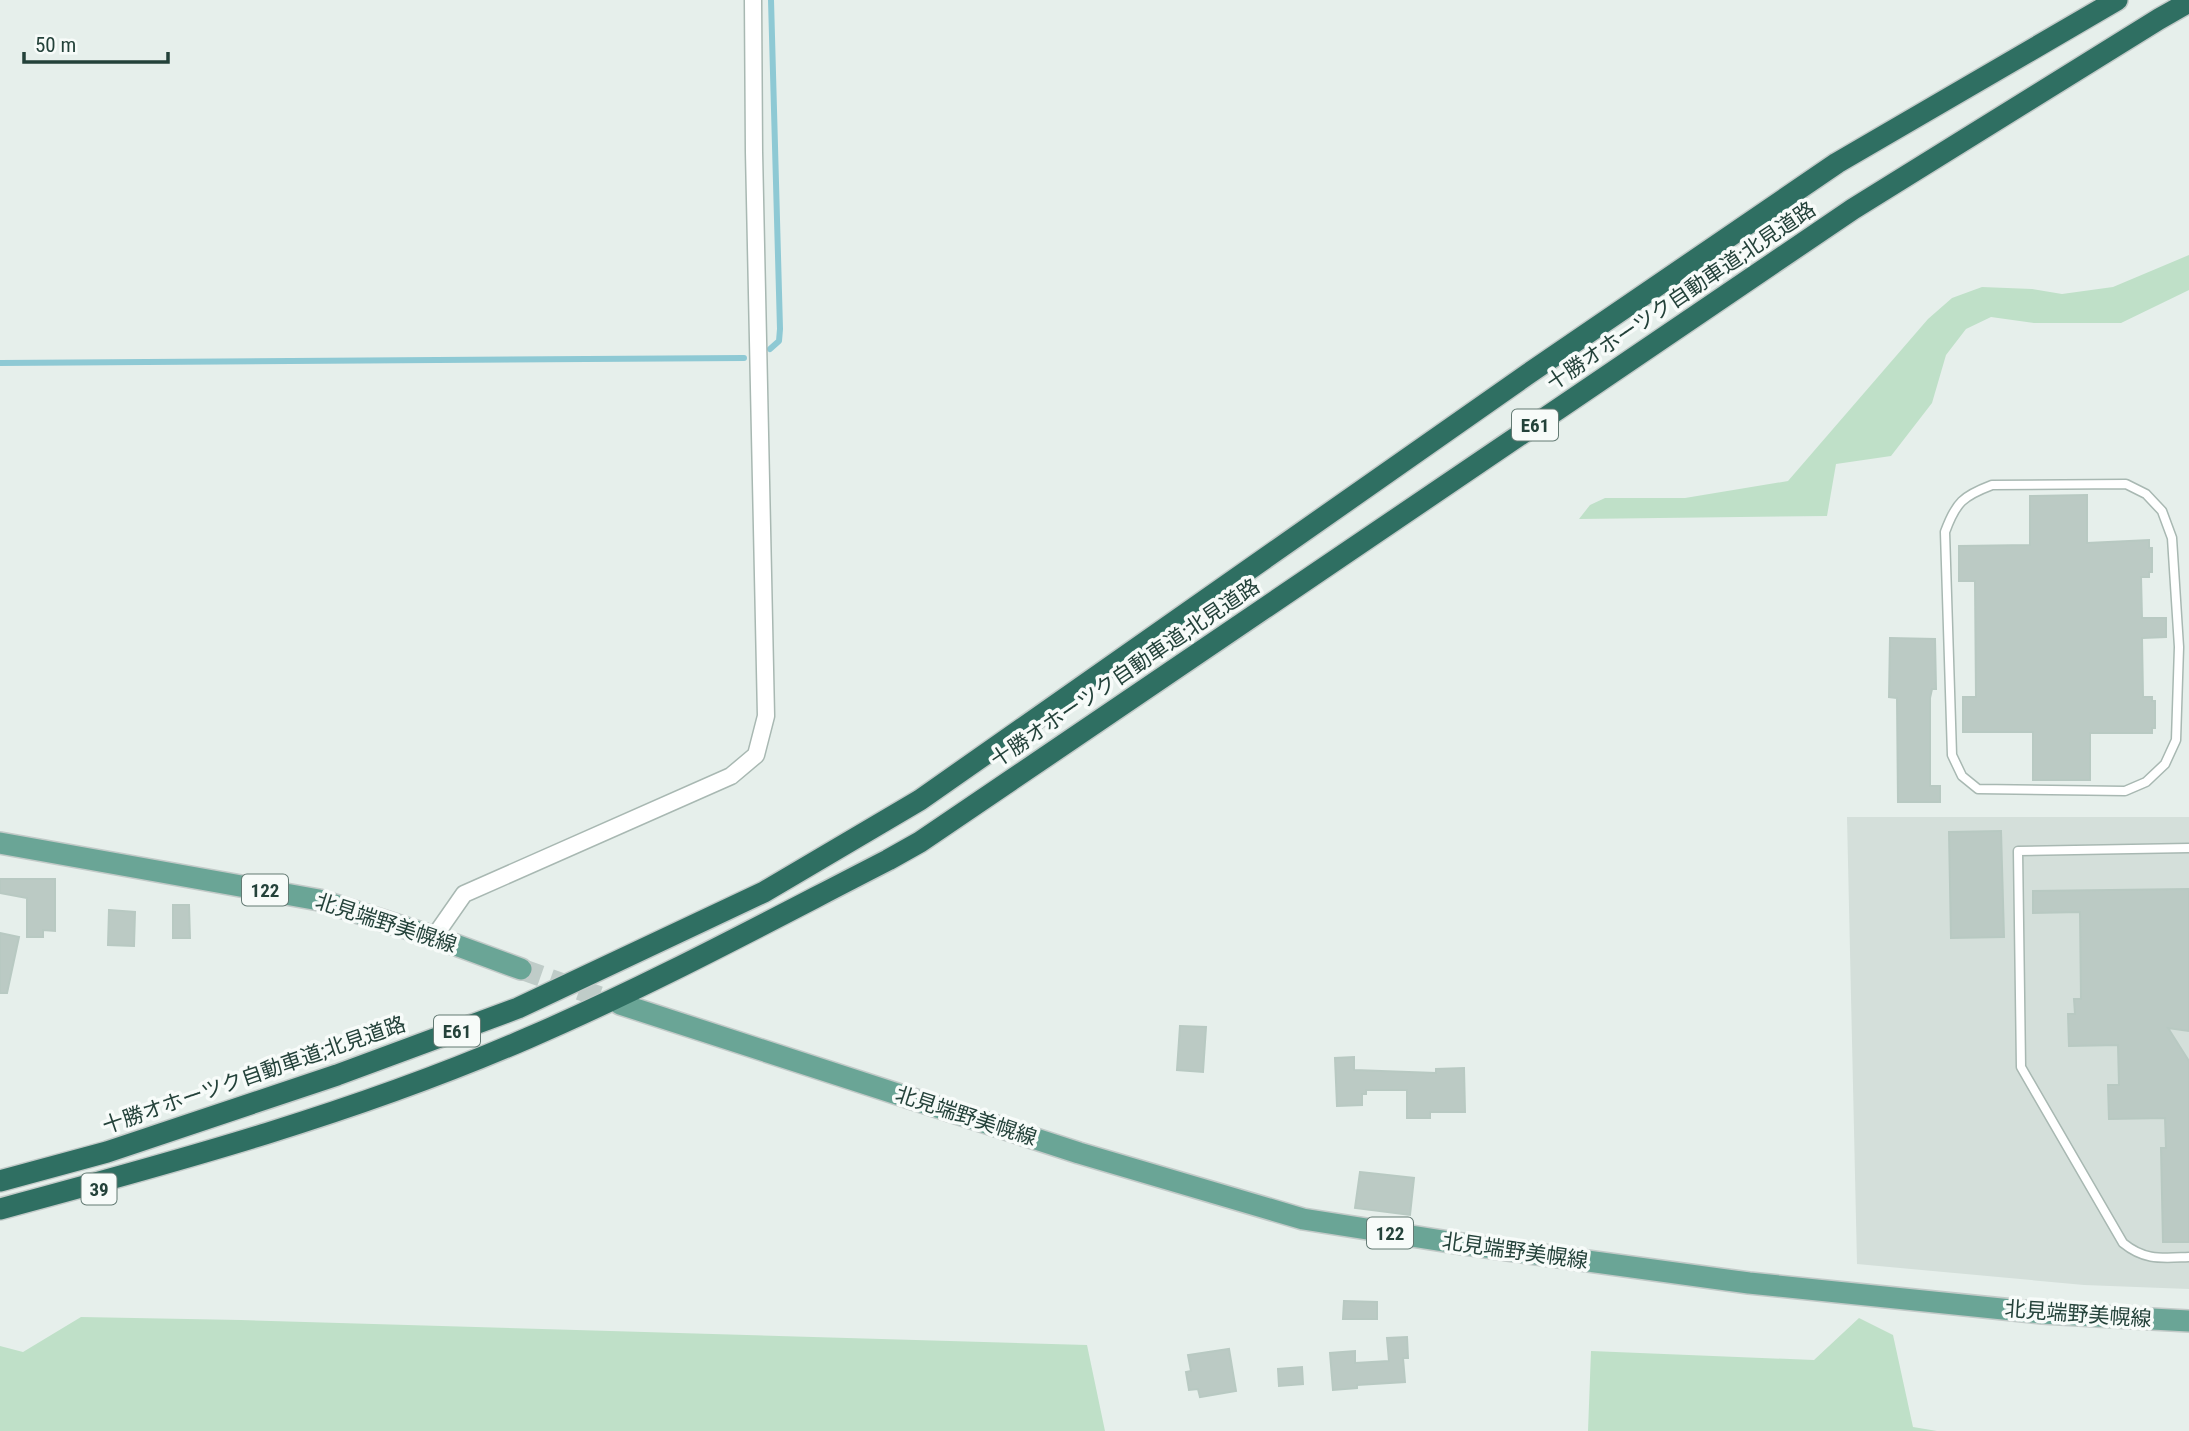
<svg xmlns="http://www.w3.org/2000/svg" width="2189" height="1431" font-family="'Roboto Condensed','Noto Sans JP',sans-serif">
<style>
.built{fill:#d4dfda}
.green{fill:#bfe0c8}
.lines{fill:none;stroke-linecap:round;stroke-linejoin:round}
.stream{stroke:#8ec9d4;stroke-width:6}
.building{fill:#bbcac4;stroke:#b8c9c2;stroke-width:2}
.primary-tunnel{stroke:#bfccc8;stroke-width:21;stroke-dasharray:21 10;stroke-linecap:butt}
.lane-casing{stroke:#a8b8b2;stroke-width:11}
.street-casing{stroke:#a8b8b2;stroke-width:19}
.primary-casing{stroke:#c2cac8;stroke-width:24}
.highway-casing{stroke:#c2cac8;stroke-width:24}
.lane{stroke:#fff;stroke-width:8}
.street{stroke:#fff;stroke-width:16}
.primary{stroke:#6aa596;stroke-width:21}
.highway{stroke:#2f6f62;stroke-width:21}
.labels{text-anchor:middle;stroke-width:7;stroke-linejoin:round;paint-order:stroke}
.shield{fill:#f7fbf9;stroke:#637a73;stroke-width:2}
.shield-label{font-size:19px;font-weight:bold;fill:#24423a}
.street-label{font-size:21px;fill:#24423a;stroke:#f7fbf9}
</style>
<rect width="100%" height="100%" fill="#e6efeb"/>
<path class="built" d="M1847,817h342v472l-105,-4 -227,-21z"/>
<path class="green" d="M2189,255v35l-68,33h-87l-43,-6 -25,12 -20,26 -14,48 -41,53 -55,8 -9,52 -248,3 11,-14 15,-7h80l103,-17 140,-162 24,-21 30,-11 50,2 30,5 51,-7z
M81,1317l160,3 846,25 18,86h-1105v-85l23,6z
M1859,1318l34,17 20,92 24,4h-349l3,-80 223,9z"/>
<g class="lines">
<path class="stream" d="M770,349l9,-8 1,-12 -9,-329
M0,363l744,-5"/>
</g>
<path class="building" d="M2087,495v48l62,-3v8h3v24h-3v5h-8l1,41h24v19l-24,1 1,59h9v4h3v27h-3v5h-62v47h-57v-48h-70v-35h13l-1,-116h-16v-35l71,-1v-49z
M1890,638l45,1 1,50h-4l-2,9v88h10v16h-42l-1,-104 -8,-1z
M2001,831l3,106 -53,1 -2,-106z
M0,879h55v52l-12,-1v7h-16v-39l-27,-5z
M2189,889v142l-21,-3 21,33v181h-26l-2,-94h5l-1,-30 -56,1 -1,-34h11l-1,-40 -49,1 -1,-32h7l-1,-15h7l-1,-87 -47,1v-22z
M173,905h16l1,33h-17z
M109,910l26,2 -1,34 -26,-1z
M0,933l19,4 -12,56h-7z
M1180,1026l26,1 -3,45 -26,-2z
M1354,1057v13l82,3v-4l28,-1 1,44h-35v6h-23v-28h-41v4h-4v11l-25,1 -2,-48z
M1360,1172l54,6 -4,37 -55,-7z
M1344,1301l33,1v17h-34z
M1407,1337l1,21h-5l2,24 -48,3v3l-24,2 -3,-37 25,-2v12l34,-2 -2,-23z
M1229,1349l7,42 -36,6 -2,-8 -9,1 -3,-18 5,-1 -3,-16z
M1302,1367l1,17 -24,2 -1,-17z"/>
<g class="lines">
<path class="primary-tunnel" d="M521,969l99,35"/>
<g class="lane-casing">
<path id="lane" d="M2126,484l20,10 16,17 10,27 7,109 -3,93 -11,24 -19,18 -21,9 -147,-2 -16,-13 -10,-21 -7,-223c11,-30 18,-36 47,-47z
M2189,848l-171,3 3,216 102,176c22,18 39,15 66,14"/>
</g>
<g class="street-casing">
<path id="street" d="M434,937l30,-43 267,-118 25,-21 10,-39 -12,-564 -1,-152"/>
</g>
<g class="primary-casing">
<path id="primary" d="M0,843l319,57 115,37 87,32
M620,1004l459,149 224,66 153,24 293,40 293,30 147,8"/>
</g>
<g class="highway-casing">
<path id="highway" d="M0,1181l107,-29 230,-77 181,-67 246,-116 156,-92 608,-426 309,-211 280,-163
M0,1209c179,-48 358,-97 528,-171 123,-53 241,-117 360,-178l32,-18 933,-633 306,-190 30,-17"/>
</g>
<use href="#lane" class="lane"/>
<use href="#street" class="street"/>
<use href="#primary" class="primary"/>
<use href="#highway" class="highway"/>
</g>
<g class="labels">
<g class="shield">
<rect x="1512" y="409.5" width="46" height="31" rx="5"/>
<rect x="242" y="874.5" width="46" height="31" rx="5"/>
<rect x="434" y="1015.5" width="46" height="31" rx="5"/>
<rect x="81.5" y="1173.5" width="35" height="31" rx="5"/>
<rect x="1367" y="1217.5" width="46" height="31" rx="5"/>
</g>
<g class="shield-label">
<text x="1535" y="432">E61</text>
<text x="265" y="897">122</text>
<text x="457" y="1038">E61</text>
<text x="99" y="1196">39</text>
<text x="1390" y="1240">122</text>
</g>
<g class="street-label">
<text transform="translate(1681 296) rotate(-34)" y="7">十勝オホーツク自動車道;北見道路</text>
<text transform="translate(1125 673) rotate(-34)" y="7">十勝オホーツク自動車道;北見道路</text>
<text transform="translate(386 923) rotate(18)" y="7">北見端野美幌線</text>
<text transform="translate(254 1075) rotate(-19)" y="7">十勝オホーツク自動車道;北見道路</text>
<text transform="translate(966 1116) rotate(18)" y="7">北見端野美幌線</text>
<text transform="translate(1515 1251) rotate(8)" y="7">北見端野美幌線</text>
<text transform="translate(2078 1314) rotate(4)" y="7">北見端野美幌線</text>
</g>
</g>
<path d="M24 52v10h144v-10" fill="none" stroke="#24423a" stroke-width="3.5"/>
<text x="35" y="52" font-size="21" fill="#24423a" stroke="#f7fbf9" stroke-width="5" paint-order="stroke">50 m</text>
</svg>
